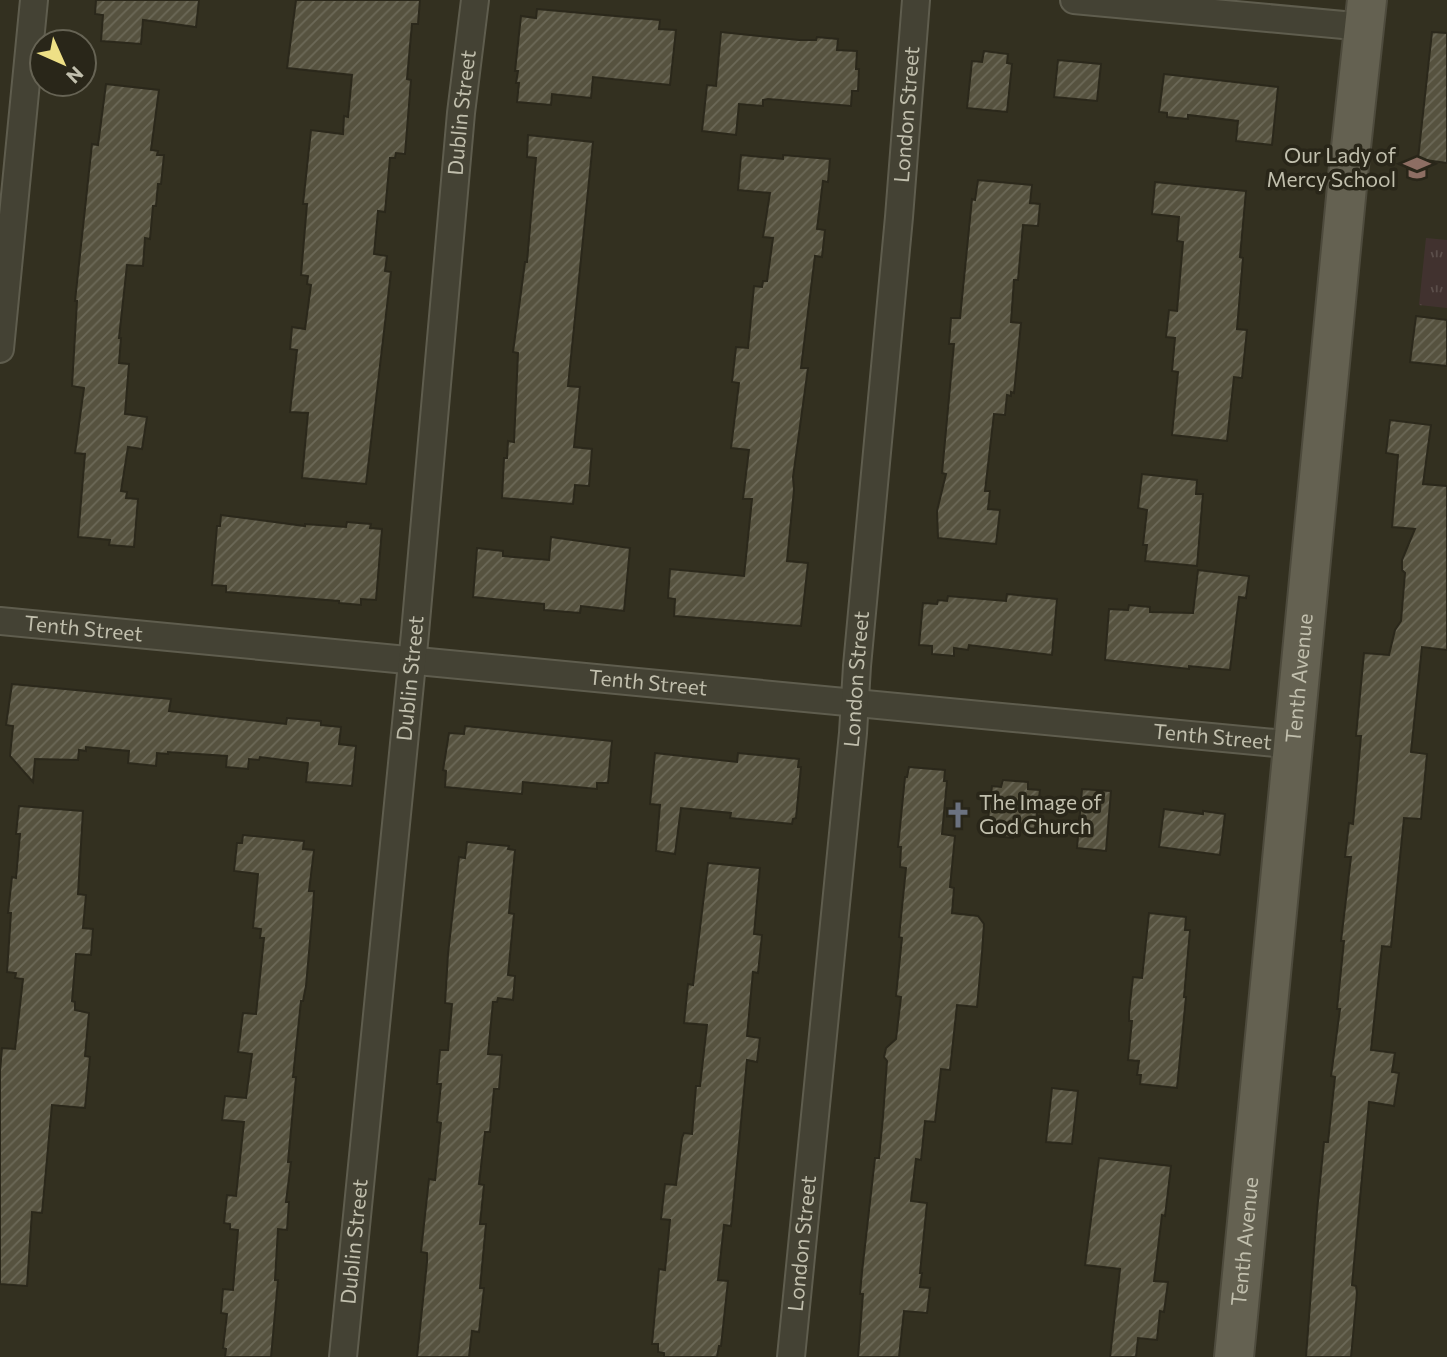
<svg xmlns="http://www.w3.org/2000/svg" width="1447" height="1357" font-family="Commissioner,sans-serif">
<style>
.grass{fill:url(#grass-tufts)}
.building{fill:url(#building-hatch);stroke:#2b281b;stroke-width:2}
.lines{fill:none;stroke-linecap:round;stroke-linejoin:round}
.minor-casing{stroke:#5f5d4e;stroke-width:30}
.primary-casing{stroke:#4e4b3d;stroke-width:42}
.minor{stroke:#444234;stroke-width:26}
.primary{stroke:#646151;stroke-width:38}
.labels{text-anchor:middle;stroke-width:7;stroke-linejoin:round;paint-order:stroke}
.street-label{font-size:21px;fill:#c1bfad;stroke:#292619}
.poi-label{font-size:21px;fill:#c1bfad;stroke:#292619;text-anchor:end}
</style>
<defs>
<pattern id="grass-tufts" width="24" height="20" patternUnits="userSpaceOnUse" patternTransform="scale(1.75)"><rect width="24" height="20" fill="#41322f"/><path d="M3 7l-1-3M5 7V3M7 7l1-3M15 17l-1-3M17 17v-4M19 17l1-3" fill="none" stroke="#5b4e4a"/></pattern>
<pattern id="building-hatch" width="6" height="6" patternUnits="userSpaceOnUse" patternTransform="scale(1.75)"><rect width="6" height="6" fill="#56523f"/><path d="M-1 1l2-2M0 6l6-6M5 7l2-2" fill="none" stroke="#6c6958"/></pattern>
</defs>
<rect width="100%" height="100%" fill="#333020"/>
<path class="grass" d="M1426,238l21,2v68l-28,-3z"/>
<path class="building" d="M96,0h103l-3,27 -53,-7 -2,24 -40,-3 2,-26 -8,-1z
M296,0h124l-2,24h-6l-5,55 4,1 -6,74 -9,-1 -1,5h-5l-5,54 -7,-1 -4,43 13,2 -2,15 6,1 -25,212 -64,-6 6,-65 -18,-1 7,-62 -7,-1 2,-22 13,2 6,-44 -4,-1 1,-8 -7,-1 6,-71h-4l8,-74 32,4 1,-18 4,1 4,-42 -65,-7z
M537,9l123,11 -1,9 17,1 -6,55 -77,-8 -2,21 -39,-4 -1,11 -34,-3 2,-19h-3l2,-12h-3l6,-55 15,2z
M721,32l78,8h17l1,-3 21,2 -1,11 20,1 -1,18h3l-1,22h-6l-1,15 -83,-7 -5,1v6l-24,-2 -3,31 -34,-4 5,-46 9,1z
M1432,32l15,1v130l-29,-4z
M984,51l24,3 -1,9 5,1 -5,48 -40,-4 5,-47 10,1z
M1058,60l43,4 -4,37 -43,-4z
M1164,74l114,13 -6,58 -36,-4 2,-20 -50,-6v4l-21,-2v-4l-8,-1z
M106,84l53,6 -8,60 7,1 -1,4h7l-3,29h-3l-2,22h-3l-3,33 -5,-1 -2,28 -16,-1 -8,73h2l-2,25 10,1 -4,50 22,3 -5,32 -14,-2 -7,44 6,1 -1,6 12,1 -4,48 -25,-2 1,-5 -32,-3 7,-83 -10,-1 9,-65 -12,-2 5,-85h-2l17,-157 6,1z
M528,135l65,7 -25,244 12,1 -6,60 18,2 -3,37 -14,-1 -2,19 -71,-6 2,-40h3l1,-17 6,1 4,-89 -5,-1 12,-90h2l9,-104 -9,-1z
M741,155l42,4v-4l47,4 -2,23 -5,-1 -6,48 8,1 -3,27 -7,-1 -14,112h7l-15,109 1,13 -7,71 21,2 -7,63 -127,-10 1,-17 -7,-1 2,-29 74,7 8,-77h-9l6,-49 -18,-2 8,-65 -7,-1 4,-35 12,1 6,-62 8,1 1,-6h4l6,-43 -10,-1 7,-44 -32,-3z
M978,180l54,5 -2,18 10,1 -2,22 -15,-1 -5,55h-4l-3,42 10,1 -7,70 -3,-1v4l-4,-1 -2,20 -11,-1 -9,77h5l-2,18 12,1 -4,34 -58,-6 -1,-27 9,-37 -4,-1 12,-129h-5l2,-26h9l12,-119 3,1z
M1155,182l91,9 -6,66 3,1 -6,71 10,1 -5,48 -8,-1 -7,64 -55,-6 6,-63 -6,-1 3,-33 -9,-1 3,-27 8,1 6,-69 -6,-1 2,-24 -27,-3z
M1416,316l31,4v46l-37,-4z
M1390,420l41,5 -8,59 24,2v164l-25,-3 -11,105 16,2 -6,65 -17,-1 -13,129 -9,-1 -11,104 24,3 -3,19 7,1 -5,33 -25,-4 -17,183 4,1 1,7 -6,64h-45l11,-146 7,-69h4l7,-65 -4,-1 9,-67h-3l7,-68h-3l10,-84h-6l4,-34 4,1 8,-88h-5l8,-83 25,2 6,-25 6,-9 4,-48 -3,-3v-10l13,-31 -23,-2 6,-72 -12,-2z
M1142,474l55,6 -1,14h7l-6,72 -52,-5 2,-16h-4l4,-35 -9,-2z
M221,515l84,11v-2l41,3 1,-5 24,2 -1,4 12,1 -6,71 -15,-1v6l-22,-2v-2l-113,-9v-6l-14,-1 5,-59h3z
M551,537l79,11 -6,63 -43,-5 -1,7 -36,-3v-6l-71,-7 4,-49 26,3v5l46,4z
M1198,570l51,6 -3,22 -7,-1 -9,73 -41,-4v3l-84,-9 4,-51 19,1 1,-5 21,2v5l43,1z
M1007,594l50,5 -5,56 -83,-10 -1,5 -14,-2v8l-22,-2v-8l-13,-1 4,-42 14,1 1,-4 9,1 1,-5 58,5z
M12,684l159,15 -2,12 117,13 1,-6 34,3v4l20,2 -2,17 17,2 -4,40 -46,-4 2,-19 -48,-6 -1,3 -10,-1 -1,10 -22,-2 1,-11 -59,-4v2l-11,-1 -1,13 -28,-3 1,-12 -43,-4v4l-7,-1 -1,10 -43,-1 -2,23 -23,-26 3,-30 -7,-1z
M465,726l147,15 -4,42h-11v6l-74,-7 -1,12 -77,-7 1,-16 -3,-1 6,-37 15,1z
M655,753l82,9 1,-9 61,6 -1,8h3l-5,51 -3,1 -1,5 -62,-6 1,-5 -50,-5 -6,46 -19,-3 4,-46 -10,-1z
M909,767l36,3 -1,11h3l-5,53 13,2 -5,51 4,1 -2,25 26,3 6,8 -2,29 -5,54 -20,-2 -7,65 -9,-1 -6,53 -10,-1 -4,39 -5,-1 -5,42 16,2 -7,70h2l-2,14 10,1 -3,25 -23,-2 -5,46h-41l5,-63h-3l2,-22 13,-114h4l4,-41 4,-56 -3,-4 2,-9 10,-9 5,-42 -5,-1 6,-58 -3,-1 7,-69 -6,-1 1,-20h-3l7,-70h2z
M1003,780l25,2v7l12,1 -5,39 -21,-3 -1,12 -27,-3 6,-49 9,1z
M1082,789l29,2 -5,60 -29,-3z
M19,806l64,5 -5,83 8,1 -3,33 10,1 -2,26 -15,-1 -4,47 3,1v8l14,3 -4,43 5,1 -5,51 -33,-3 -10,108 -10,-1 -5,74 -27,-2v-213l2,-23 13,1 8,-70 -8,-1 1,-5 -9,-1 4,-59h-3l4,-36 4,1 4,-44h-4z
M1164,809l39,5v-3l22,3 -5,41 -61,-8z
M243,835l61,6 -1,8 11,1 -5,41h5l-1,17 -7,78 -3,15h-2l-8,76h3l-8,85h3l-5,40h3l-2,28 -9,-1 -3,51h3l-7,77h-46l1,-8 -3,-1 4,-34 -6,-1 2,-24 10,1 5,-60 -8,-1v-5l-6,-1 3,-28 9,1 8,-74 -22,-2 3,-24 21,2 6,-44 -14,-2 5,-39 13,1 8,-76h-4l1,-9 -8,-1 5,-54 -24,-3 3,-28h5z
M467,842l42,4 -1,3 7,1 -6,63 5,1 -6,61 7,1 -2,24 -15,-2 -1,4h-4l-5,52 14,1 -3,34h-5l-4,43h-5l-6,52 5,1 -4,39h6l-6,64h4l-5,44 -7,-1 -3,26h-52l10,-95v-9l-6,-1 4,-37 4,-36 6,1 6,-57 -4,-1 4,-38h-4l3,-34h8l4,-46 -7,-1 3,-49 11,-97 6,1z
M708,863l52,5 -6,66 8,1 -4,38 -5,-1 -6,64 13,2 -3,24 -10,-2 -16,166 -7,-1 -6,55 10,1 -7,65h-2l-2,11h-53v-4l-6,-1v-8h-6l7,-75 6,1 5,-50 -9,-1 4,-35 11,1 6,-47 2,-5 8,1 4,-48h4l7,-61 -23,-2 4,-39 5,1z
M1149,913l37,4 -1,13h5l-6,67h2l-9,91 -37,-4 1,-9h-4l2,-14 -11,-1 4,-39h-3v-9l4,-35 9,1z
M1052,1088l26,3 -6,53 -26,-2z
M1099,1158l72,8 -6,50 -3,-1 -8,66 14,1 -4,30 -4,-1 -3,29 -19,-2 -2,19h-26l10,-88 -35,-4z"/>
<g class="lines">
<g class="minor-casing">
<g id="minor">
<path d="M1074,0l291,27"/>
<path d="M0,349l34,-349"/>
<path id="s1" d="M0,621l1295,124"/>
<path id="s2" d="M343,1357l72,-724 46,-520 14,-113"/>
<path id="s3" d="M791,1357l62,-624 4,-67 42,-449 17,-217"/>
</g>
</g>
<g class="primary-casing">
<g id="primary">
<path id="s4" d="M1234,1357l115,-1191 18,-166"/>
</g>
</g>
<use href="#minor" class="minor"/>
<use href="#primary" class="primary"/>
</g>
<defs>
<g id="school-bare" transform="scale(2.1)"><path d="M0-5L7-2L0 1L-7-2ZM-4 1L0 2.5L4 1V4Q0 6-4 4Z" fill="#8d6e63" stroke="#292619" stroke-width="2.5" paint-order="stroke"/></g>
<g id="church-bare" transform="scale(2.1)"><path d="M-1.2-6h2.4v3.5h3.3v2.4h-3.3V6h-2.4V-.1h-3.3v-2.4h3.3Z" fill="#6b7280" stroke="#292619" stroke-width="2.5" paint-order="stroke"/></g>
</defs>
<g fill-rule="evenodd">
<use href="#school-bare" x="1417" y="168"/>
<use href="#church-bare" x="958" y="815"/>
</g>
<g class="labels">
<g class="street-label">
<text dy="7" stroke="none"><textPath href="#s2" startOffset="1250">Dublin Street</textPath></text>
<text dy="7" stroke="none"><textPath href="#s3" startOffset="1248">London Street</textPath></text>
<text dy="7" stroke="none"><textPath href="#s1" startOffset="84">Tenth Street</textPath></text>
<text dy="7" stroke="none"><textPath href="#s2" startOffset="682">Dublin Street</textPath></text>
<text dy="7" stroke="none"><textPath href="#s3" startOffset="681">London Street</textPath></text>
<text dy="7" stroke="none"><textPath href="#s4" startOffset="682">Tenth Avenue</textPath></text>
<text dy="7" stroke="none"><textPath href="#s1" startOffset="651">Tenth Street</textPath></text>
<text dy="7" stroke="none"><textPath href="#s1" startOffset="1218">Tenth Street</textPath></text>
<text dy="7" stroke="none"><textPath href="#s2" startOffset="116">Dublin Street</textPath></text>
<text dy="7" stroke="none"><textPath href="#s3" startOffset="114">London Street</textPath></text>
<text dy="7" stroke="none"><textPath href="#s4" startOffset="116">Tenth Avenue</textPath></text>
</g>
<g class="poi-label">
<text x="1396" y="163">Our Lady of<tspan x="1396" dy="24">Mercy School</tspan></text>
<text x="979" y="810" text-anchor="start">The Image of<tspan x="979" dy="24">God Church</tspan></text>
</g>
</g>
<g transform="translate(63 63) rotate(135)"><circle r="33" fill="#292619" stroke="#666354" stroke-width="2"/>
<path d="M0-5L12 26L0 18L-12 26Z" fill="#eee086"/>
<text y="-10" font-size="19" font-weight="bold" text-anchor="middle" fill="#c1bfad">N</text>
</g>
</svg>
